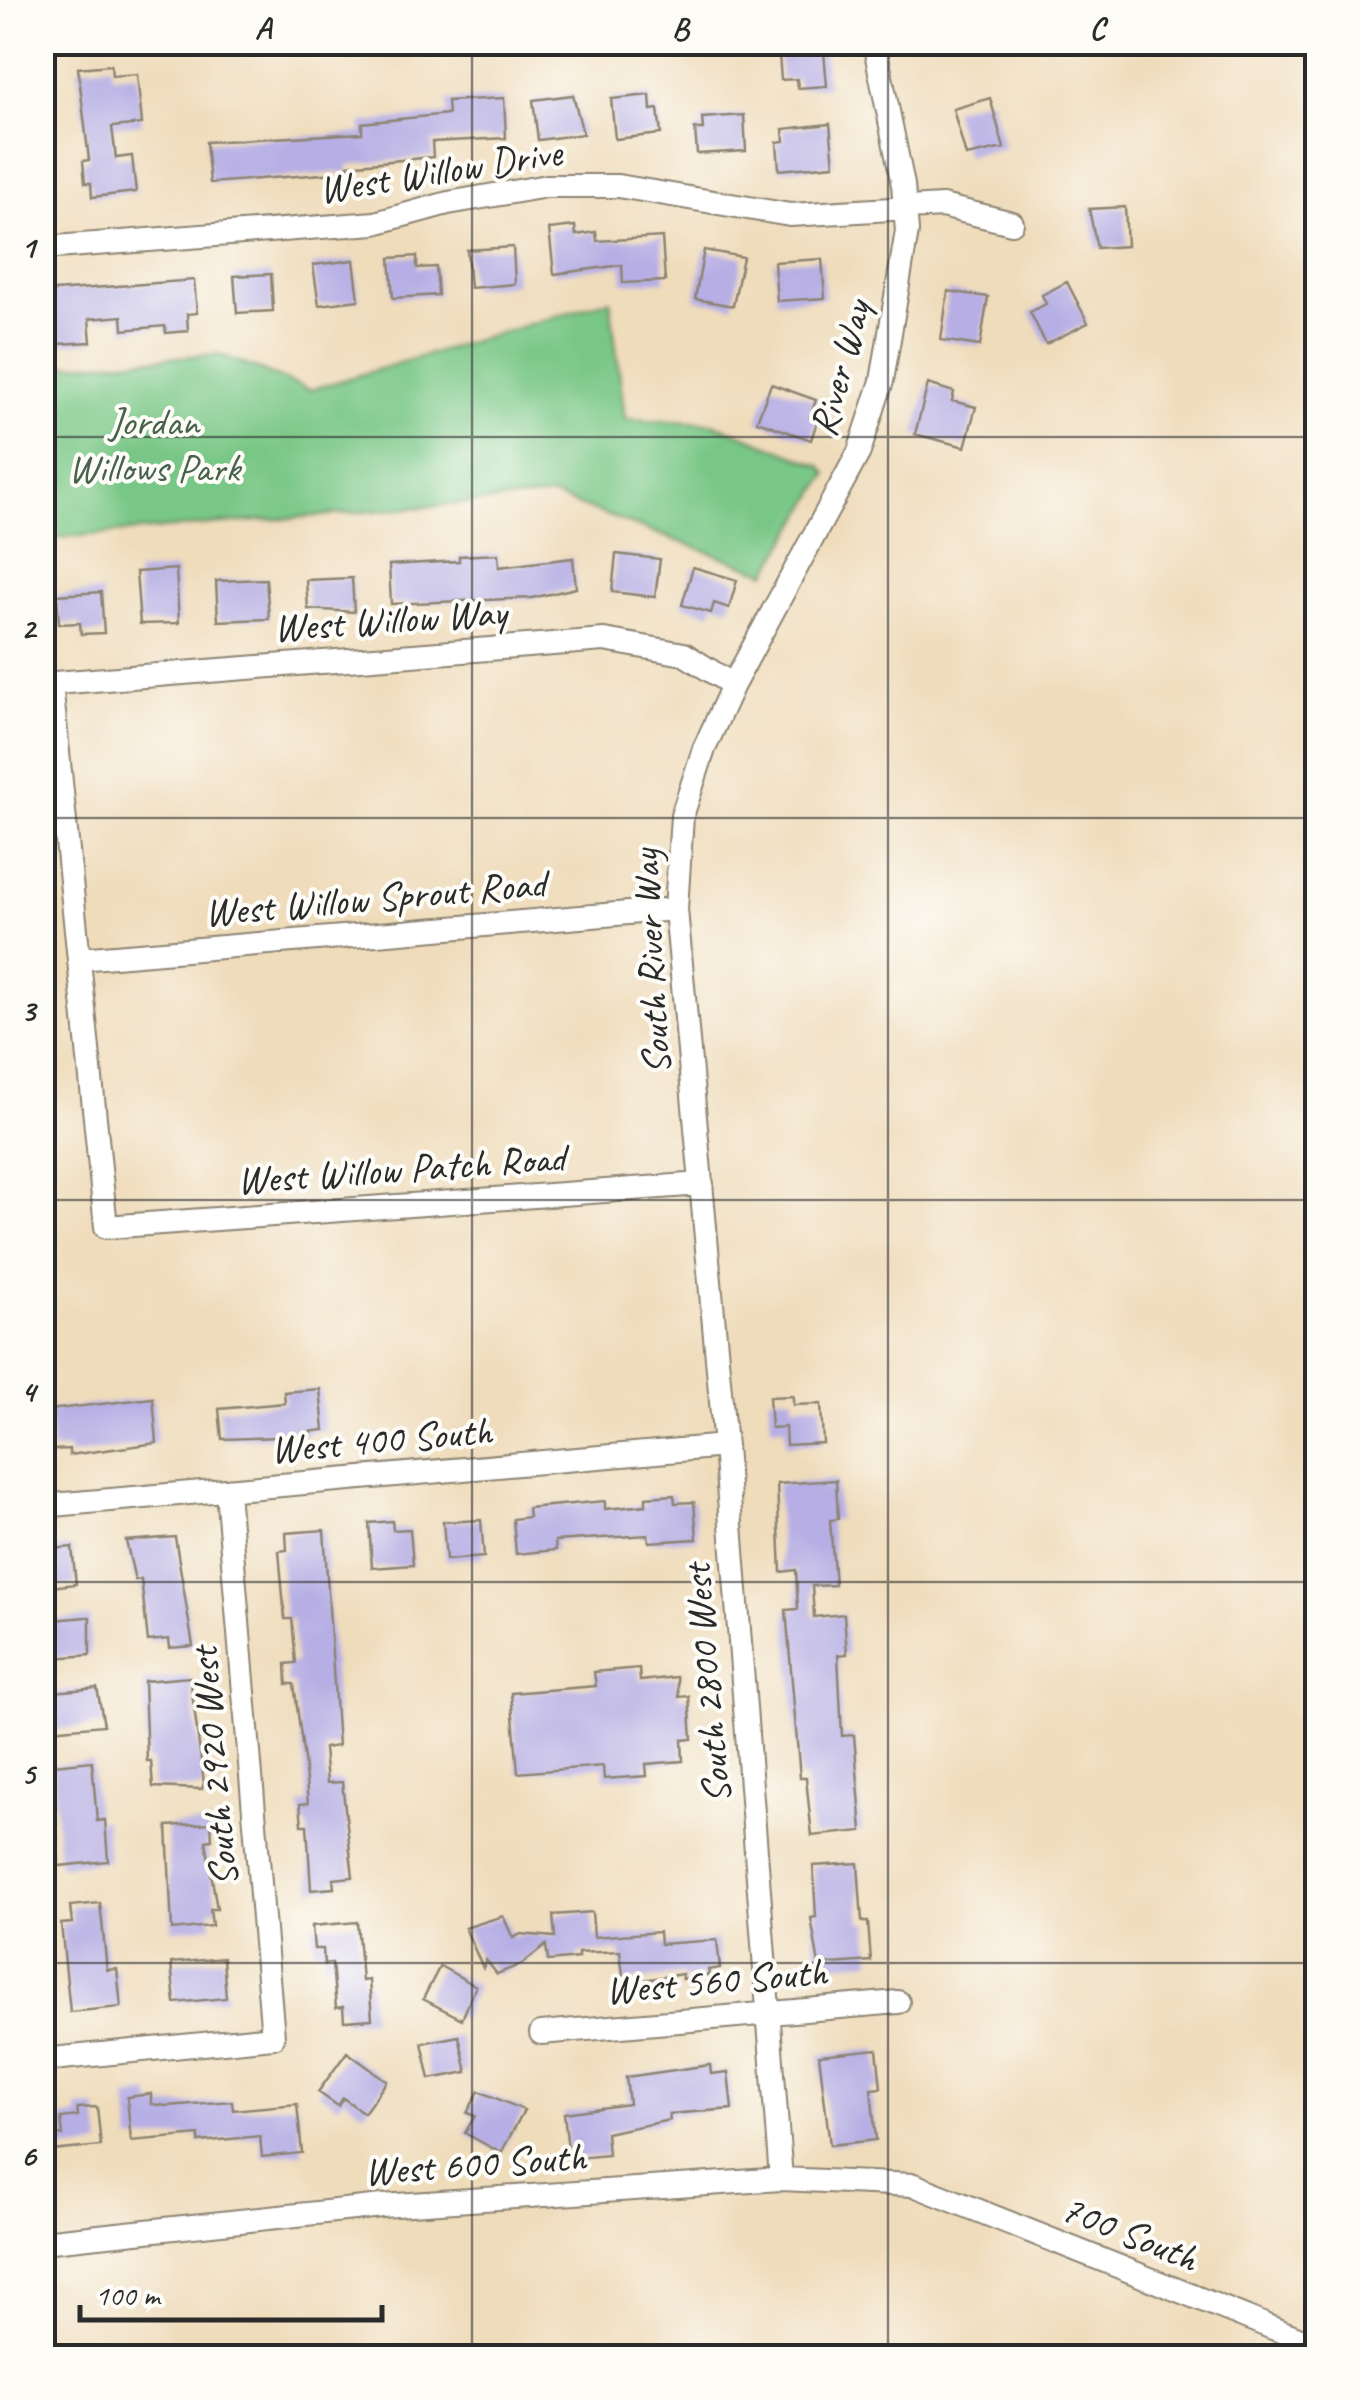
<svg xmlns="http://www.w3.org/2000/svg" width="1360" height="2400" font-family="Caveat,sans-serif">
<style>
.green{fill:#79c786;stroke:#527958;stroke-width:2.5}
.building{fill:#b6aee4}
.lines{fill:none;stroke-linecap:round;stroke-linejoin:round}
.street-casing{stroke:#8d8473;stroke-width:26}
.street{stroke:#fff;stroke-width:22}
.grid{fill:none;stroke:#2b2b2b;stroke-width:2.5;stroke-opacity:0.55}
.labels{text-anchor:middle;stroke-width:8;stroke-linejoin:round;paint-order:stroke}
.street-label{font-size:40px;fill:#2b2b2b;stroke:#fdfcf7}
.park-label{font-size:40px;fill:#46624b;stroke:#fdfcf7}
.neatline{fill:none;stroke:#2b2b2b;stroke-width:4}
.grid-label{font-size:32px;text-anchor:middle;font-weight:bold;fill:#2b2b2b}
</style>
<rect width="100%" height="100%" fill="#fdfcf7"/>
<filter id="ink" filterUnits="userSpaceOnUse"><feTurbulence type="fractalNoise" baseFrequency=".01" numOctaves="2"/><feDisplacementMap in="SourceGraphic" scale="20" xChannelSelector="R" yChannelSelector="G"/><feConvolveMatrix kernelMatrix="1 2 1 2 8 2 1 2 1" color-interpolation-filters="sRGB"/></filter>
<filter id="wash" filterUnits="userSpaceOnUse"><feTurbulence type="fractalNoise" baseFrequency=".0048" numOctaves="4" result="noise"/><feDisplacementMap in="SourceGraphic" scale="40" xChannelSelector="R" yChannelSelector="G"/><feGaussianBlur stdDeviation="2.25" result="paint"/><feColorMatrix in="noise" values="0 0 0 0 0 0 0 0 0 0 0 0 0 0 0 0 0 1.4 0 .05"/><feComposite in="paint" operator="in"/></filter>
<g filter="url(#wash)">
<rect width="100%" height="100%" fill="#efdcbb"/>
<path class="green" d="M610,300l15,119 87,4 109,43 6,8 -60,99 -214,-77 -510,43v-172l176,-13 91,36z"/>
<g id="blocks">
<path class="building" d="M778,42h27l1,12 18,-2 3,34 -29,2 -1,-9 -16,1z
M111,65l1,11 25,-2 5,50 -30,3 4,31 16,-2 4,36 -44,5 -1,-14h-6l-2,-22 6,-1 -11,-92z
M573,95l10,39 -45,6 -5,-40z
M650,95l1,15 7,-1 3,25 -46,5 -4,-40z
M504,98l2,40 -74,4 1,15 -85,8v7l-138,11 -4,-41 156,-9v-10l86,-9 -1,-13z
M990,98l14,50 -38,8 -13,-47z
M744,115l2,36 -49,3 -2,-25h8l-1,-11z
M830,124l4,41 -55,5 -2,-28 7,-1 -1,-12z
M1125,207l2,39 -30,2 -8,-39z
M575,226l1,9 20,-3 1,9 65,-4 3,44 -42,2 -1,-18 -68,9 -5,-45z
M513,247l2,37 -45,4 -3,-38z
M704,250l39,7 -10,49 -38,-7z
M417,256v12l19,-1 2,28 -45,3 -3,-40z
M822,259l3,39 -48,3 -3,-39z
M354,260l5,40 -40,5 -6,-40z
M271,274l2,37 -36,2 -3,-37z
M194,280l3,33 -10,1 1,17 -22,2 -1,-7 -42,4 -1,-14 -33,3 2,23 -49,3v-53z
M1067,282l21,41 -42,21 -16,-32 16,-8 -4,-9z
M948,291l40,6 -8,49 -39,-6z
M771,384l45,16 -6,17 8,2 -7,21 -54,-19z
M928,384l26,8 -2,9 24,6 -11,40 -50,-13z
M498,554l1,13 74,-9 3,30 -44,10 -141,6 -2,-39 70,-4v-5z
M616,554l44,5 -5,38 -43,-5z
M693,567l44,13 -8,28 -15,-5 -3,10 -29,-8z
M176,569l3,54 -39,1 -4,-52z
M352,578l2,34 -46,-3 -2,-29z
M266,579l3,40 -51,2 -2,-40z
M101,592l3,41 -23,1 -1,-11 -21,1 -2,-29z
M320,1389l4,41 -17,2 1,4 -86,3 -3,-30 66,-6 -1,-11z
M793,1396v9l28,-1 2,39 -37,2 -1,-18 -14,1 -2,-31z
M153,1398l4,45 -88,12v-6l-17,1 -4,-40z
M836,1480l2,39 -8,1 5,65 -23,1 2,31 30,-3 3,40 -9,1 4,81 12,-1 8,96 -50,5 -6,-58h-6l-14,-168 12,-1 -2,-39 -15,2 -4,-88z
M674,1495l1,8 19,-1 3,37 -48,3 -1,-7 -93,6 1,9 -40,4 -3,-35 16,-2 -1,-9 77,-7v8l41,-4v-8z
M481,1520l3,37 -38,3 -3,-38z
M392,1521l1,9 17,-1 3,36 -41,3 -3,-45z
M324,1530l14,216 -14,2 3,35 15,-1 11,95 -20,2 1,9 -23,2 -4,-65h-5l-2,-21 8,-1 -4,-44 -10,-75h-7l-1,-20 10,-1 -4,-44h-7l-6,-68 8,-1 -1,-17z
M175,1537l18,109 -23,2 -1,-9 -21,2 -7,-62 -6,1 -9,-39z
M72,1547l4,37 -34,4v-38z
M86,1617h4v38l-48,4v-38z
M639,1668l1,13 37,-4 2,20 10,-1 3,43 -10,1 1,21 -37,3 1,12 -43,3 -1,-13 -85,7 -7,-80 85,-7 -2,-14z
M190,1677l14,106 -2,6 -49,-2 -2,-26h-4l-3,-80z
M97,1688l7,37 -53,5 -2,-22 -7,1v-16z
M92,1761l5,60 8,-1 3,41 -49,5 -6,-101z
M211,1823l1,17 -6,1 11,68h-7l2,17 -40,4 -5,-104z
M858,1863l4,59h6l3,39 -52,4 -8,-47 5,-1 -3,-51z
M100,1903l7,67 10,-1 4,38 -51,5 -9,-88 11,-1 -2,-17z
M592,1912l2,25 65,-5 1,12 57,-4 3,28 -12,2 1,5 -27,4v-5l-58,9 -4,-32 -42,2v5l-30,3 -2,-16 -24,19 -25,10 -11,-14 -3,8 -18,-40 38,-12 10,22 8,-4 34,3 -2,-22z
M357,1922l5,59 7,-1 3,39 -28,2 -1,-14 -7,1 -4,-45 -8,1 -1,-15h-9l-2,-23z
M223,1958l3,40 -51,5 -4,-40z
M440,1966l36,20 -14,33 -39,-20z
M459,2036l8,36 -37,7 -8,-36z
M877,2049l4,39 -10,1 5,51 -46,5 -11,-90z
M347,2052l40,29 -23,32 -21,-15 -5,8 -20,-14z
M710,2065l1,9 17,-2 4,37 -63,5 1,6 -64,13 2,22 -39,4 -5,-46 65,-9 -3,-27z
M479,2091l45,19 -23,43 -36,-20 10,-17 -8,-3z
M151,2094v10l15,2 66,-5 1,9 64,-6 5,49 -40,4 -2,-21 -61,6v-7l-68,6 -4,-44z
M97,2107l4,39 -59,6v-20l21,4 -2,-18 17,-2 -1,-8z"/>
</g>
</g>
<g filter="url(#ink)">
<use href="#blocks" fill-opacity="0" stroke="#8d8473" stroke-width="2.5"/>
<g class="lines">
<g class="street-casing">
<path id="street" d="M42,206l4,41
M42,248l333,-25 73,-20 99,-17h71l172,29 152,-9 70,17
M51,683l55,544 596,-43
M42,684l562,-44 80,14 49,31
M79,959l597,-50
M42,1506l683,-60
M541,2033l357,-31
M42,2060l231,-23 -46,-546
M781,2179l-56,-733 -49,-537 6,-93 22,-67 29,-64 126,-233 23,-71 25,-150 -4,-46 -29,-143
M42,2242l340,-36 399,-27 133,6 404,161"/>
</g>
<use href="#street" class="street"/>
</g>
</g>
<path class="grid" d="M472,42v2316M888,42v2316M42,437h1276M42,818h1276M42,1200h1276M42,1582h1276M42,1963h1276"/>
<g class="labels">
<g class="street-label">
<text transform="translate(440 170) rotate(-9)" y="14">West Willow Drive</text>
<text transform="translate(839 368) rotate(-75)" y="14">River Way</text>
<text transform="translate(390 619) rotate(-4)" y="14">West Willow Way</text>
<text transform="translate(375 897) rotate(-5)" y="14">West Willow Sprout Road</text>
<text transform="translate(650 962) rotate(-93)" y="14">South River Way</text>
<text transform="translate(401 1168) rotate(-4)" y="14">West Willow Patch Road</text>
<text transform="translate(381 1439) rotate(-5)" y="14">West 400 South</text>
<text transform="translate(706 1684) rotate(-95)" y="14">South 2800 West</text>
<text transform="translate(213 1767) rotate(-95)" y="14">South 2920 West</text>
<text transform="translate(716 1980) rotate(-5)" y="14">West 560 South</text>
<text transform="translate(475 2163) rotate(-4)" y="14">West 600 South</text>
<text transform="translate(1130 2232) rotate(22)" y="14">700 South</text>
</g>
<g class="park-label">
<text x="154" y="435">Jordan<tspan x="154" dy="46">Willows Park</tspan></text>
</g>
</g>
<rect width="1360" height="2400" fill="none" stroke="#fdfcf7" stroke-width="110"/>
<path d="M80 2305v15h302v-15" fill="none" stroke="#2b2b2b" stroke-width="5"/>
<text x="95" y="2305" font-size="30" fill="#2b2b2b" stroke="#fdfcf7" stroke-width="8" paint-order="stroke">100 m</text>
<rect x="55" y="55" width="1250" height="2290" class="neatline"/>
<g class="grid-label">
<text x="263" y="39">A</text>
<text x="680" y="39">B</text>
<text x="1097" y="39">C</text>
<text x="28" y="257">1</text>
<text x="28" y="639">2</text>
<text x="28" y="1021">3</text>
<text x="28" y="1402">4</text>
<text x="28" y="1784">5</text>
<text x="28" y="2166">6</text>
</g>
</svg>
